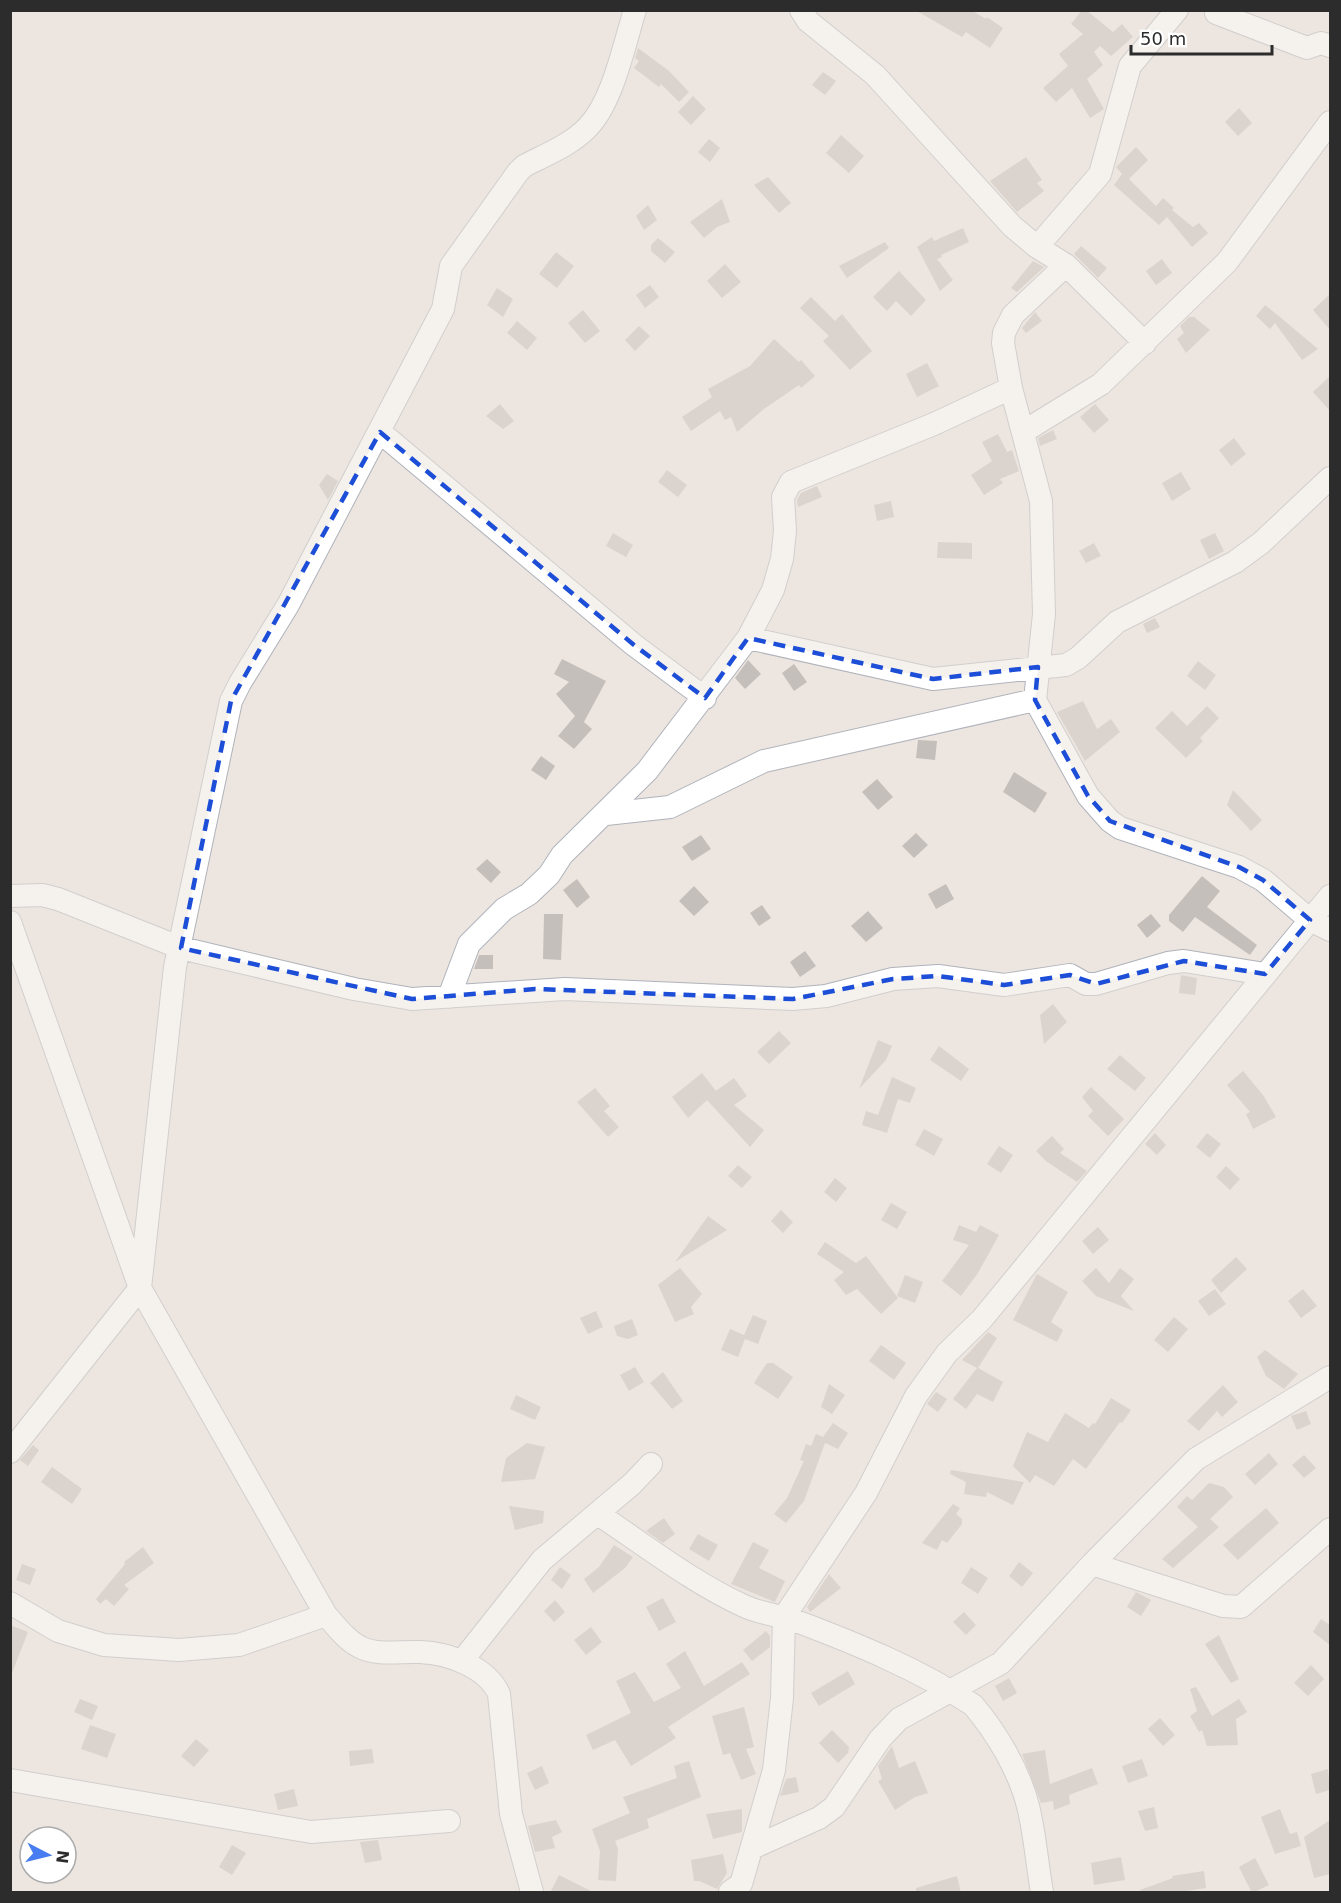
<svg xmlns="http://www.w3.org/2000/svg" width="1341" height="1903" font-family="'DejaVu Sans',sans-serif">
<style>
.building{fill:#c5bfbb}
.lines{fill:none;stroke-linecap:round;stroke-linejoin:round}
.minor-casing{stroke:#afb3bb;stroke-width:24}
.minor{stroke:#fff;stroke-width:22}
.marked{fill:none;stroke:#1d4ed8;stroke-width:4.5;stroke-dasharray:12 8;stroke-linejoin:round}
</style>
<rect width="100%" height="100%" fill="#ede5df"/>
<path class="building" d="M915,10h56l15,9 1,-2 16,11 -13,20 -24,-16 -4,5z
M1082,10h4l27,22 9,-8 11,13 -22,19 -11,-10 -6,6 9,13 -16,14 17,30 -14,9 -18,-30 -16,14 -13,-14 25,-22 -9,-12 24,-20 -12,-10z
M638,48l31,23 20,21 -10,10 -18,-18 -2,3 -25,-19 5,-7 -4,-3z
M823,72l13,9 -11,14 -13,-10z
M693,96l13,13 -15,16 -13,-13z
M1239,108l13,15 -14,13 -13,-14z
M841,135l23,21 -15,17 -23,-20z
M709,139l11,9 -10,14 -12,-10z
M1136,147l12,13 -19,19 27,27 7,-8 11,10 -2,2 21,17 6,-4 9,10 -16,14 -25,-30 -8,8 -45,-40 8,-11 -6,-7z
M1026,157l16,23 -5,3 7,8 -27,21 -27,-31z
M768,177l23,26 -12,10 -25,-28z
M722,199l8,23 -13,5 -13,11 -14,-16z
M648,205l9,15 -13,10 -8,-14z
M963,228l6,14 -28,13 1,2 -5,2 16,21 -13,11 -23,-44 15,-10 2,4z
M658,238l17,14 -10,11 -14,-12v-6z
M885,242l4,6 -42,30 -8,-12z
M1081,246l26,22 -9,10 -24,-24z
M556,252l18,14 -17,22 -18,-14z
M1162,259l10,14 -16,12 -10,-14z
M1033,261l11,6 -27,25 -6,-4z
M725,264l16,18 -19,16 -15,-17z
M899,271l27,29 -15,16 -15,-15 -9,10 -14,-14z
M650,285l9,12 -14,11 -9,-13z
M497,288l16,11 -10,18 -16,-12z
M1330,294v36l-17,-20z
M811,297l24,24 7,-7 30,37 -22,19 -27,-29 6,-5 -29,-28z
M1265,305l15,12 38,32 -16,11 -27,-37 -5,6 -14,-13z
M583,310l17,21 -15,12 -17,-20z
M1035,312l7,9 -16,12 -4,-5z
M1189,317h5l16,13 -24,23 -9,-14 7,-6 -4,-7z
M517,321l20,17 -10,12 -20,-17z
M639,326l11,10 -15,15 -10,-11z
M774,339l25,23 2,-2 14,16 -14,12 -2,-3 -35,24 -27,23 -6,-15 -6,3 -5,-9 -29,20 -9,-14 30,-20 -4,-8 42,-23z
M927,363l12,23 -22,11 -11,-23z
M1330,376v35l-17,-19z
M500,404l14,17 -11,8 -17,-13z
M1095,404l14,16 -15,13 -14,-16z
M1053,430l4,9 -17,7 -2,-8z
M998,434l9,18 5,-2 7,21 -19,8 3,4 -19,12 -13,-20 21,-14 -10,-19z
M1234,438l12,16 -15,12 -12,-16z
M667,470l20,15 -9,12 -20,-15z
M1181,472l10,17 -19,12 -10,-18z
M327,474l11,7 -10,19 -9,-15z
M817,486l5,11 -24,10 -1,-7 4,-7z
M891,501l3,16 -17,4 -3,-16z
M613,533l20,12 -7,12 -20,-11z
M1215,533l9,18 -15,8 -9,-19z
M938,542l34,1v16l-35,-1z
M1094,543l7,13 -15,7 -7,-12z
M1155,618l5,9 -13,6 -4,-9z
M562,659l44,22 -22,41 8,7 -18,20 -16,-13 17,-20 -19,-22 13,-12 -15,-8z
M748,660l13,14 -16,15 -10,-11z
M1198,661l18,14 -11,15 -18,-14z
M794,664l13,18 -13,9 -12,-18z
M1083,701l14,28 14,-10 9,13 -35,29 -28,-49z
M1207,706l12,12 -19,20 3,3 -17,17 -31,-30 17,-17 15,15z
M918,740l19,1 -2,19 -19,-2z
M541,756l14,10 -9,14 -15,-10z
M1014,772l33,21 -12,20 -32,-21z
M877,779l16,18 -15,13 -16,-18z
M1233,790l29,30 -11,11 -24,-26z
M916,833l12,12 -14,13 -12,-12z
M701,835l10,14 -19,12 -10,-14z
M487,859l14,13 -10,11 -15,-14z
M1202,876l18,15 -13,16 50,38 -7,10 -55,-38 -12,15 -14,-11v-6z
M577,879l13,18 -13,11 -14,-18z
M946,884l8,15 -18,10 -8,-15z
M694,886l15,16 -15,14 -15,-15z
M762,905l9,13 -12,8 -9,-13z
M868,911l15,17 -17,14 -15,-16z
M544,914h19l-2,46 -18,-1z
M1151,914l10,12 -14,12 -10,-13z
M805,951l11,15 -16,11 -10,-15z
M479,955h14v14h-19z
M1181,975l16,3 -2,17 -16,-2z
M1053,1004l14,18 -23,22 -4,-29z
M779,1031l12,12 -22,21 -12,-12z
M878,1040l14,6 -6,14 -27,29z
M939,1046l30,23 -8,12 -31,-21z
M1120,1055l26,23 -11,13 -28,-22z
M1243,1071l20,24 13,22 -23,12 -7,-15 4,-2 -23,-27z
M702,1073l14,18 -3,2 21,-15 13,18 -13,9 30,25 -14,17 -43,-47 -19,18 -16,-21z
M892,1077l24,11 -6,15 -12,-4 -11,34 -25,-8 4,-14 12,4z
M1091,1087l33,32 -16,17 -20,-20 5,-5 -11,-14z
M595,1088l15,18 -6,5 15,16 -11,10 -31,-35z
M924,1129l19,10 -9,17 -19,-11z
M1155,1133l11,12 -9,10 -12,-11z
M1207,1133l14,11 -11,14 -14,-11z
M1052,1136l12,13 -4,4 27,18 -10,11 -31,-21 -10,-10z
M999,1146l14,9 -12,18 -14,-9z
M738,1165l14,12 -10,11 -14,-12z
M1226,1166l14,13 -10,11 -14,-13z
M835,1178l12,10 -11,14 -12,-10z
M891,1203l16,9 -10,17 -16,-9z
M781,1210l12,12 -10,11 -12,-12z
M708,1216l19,14 -52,32z
M959,1225l17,7 4,-7 19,10 -21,38 -17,23 -19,-15 27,-36 -16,-5z
M1098,1227l11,13 -16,14 -11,-13z
M825,1242l31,21 10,-7 32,42 -17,16 -24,-25 -11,6 -12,-15 10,-8 -27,-18z
M1236,1257l11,12 -26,24 -10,-13z
M680,1268l22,26 -11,13 3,7 -19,8 -17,-37z
M1096,1268l13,15 11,-15 14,11 -13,17 13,15 -38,-15 -14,-15z
M1037,1274l31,18 -17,30 12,8 -6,12 -44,-22z
M905,1275l18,7 -8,21 -18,-7z
M1215,1289l11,15 -17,12 -11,-15z
M1303,1289l14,17 -16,12 -13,-17z
M596,1311l7,16 -15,7 -8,-16z
M753,1315l14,6 -9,23 -13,-5 -7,18 -17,-7 9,-21 14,6z
M1174,1317l14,12 -20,23 -14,-12z
M632,1319l6,16 -10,4 -11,-3 -3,-10z
M988,1332l9,6 -19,30 25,14 -10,20 -16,-8 -11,15 -13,-10 24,-31 -15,-8z
M881,1345l25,18 -12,17 -25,-19z
M1265,1350l33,24 -14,15 -18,-13 -9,-19z
M767,1363h6l20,14 -15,22 -24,-16z
M635,1367l9,15 -15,9 -9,-16z
M663,1372l20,29 -11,8 -22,-26z
M829,1384l16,11 -13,19 -11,-7z
M1223,1385l15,17 -16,15 -5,-6 -18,20 -12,-10z
M936,1392l11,7 -9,13 -11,-8z
M516,1395l25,12 -6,13 -25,-11z
M1111,1398l20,12 -9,13 -2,-1 -34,47 -13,-10 -19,27 -19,-11 -5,8 -17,-17 14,-34 21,10 17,-29 24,15 4,-5 2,1z
M1306,1411l5,13 -14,6 -6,-14z
M833,1423l15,10 -10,16 -13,-6 -21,58 -18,22 -12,-9 13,-16 17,-37 -4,-1 6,-16 5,2 5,-12 7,3z
M527,1443l18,4 -10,32 -34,3 5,-24z
M33,1445l6,5 -11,16 -8,-6z
M1269,1453l9,11 -23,21 -10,-11z
M1304,1455l12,13 -12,10 -12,-13z
M52,1467l30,22 -10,15 -31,-22z
M951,1470l73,12 -11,23 -26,-13 -1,5 -22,-3 2,-12 -16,-8z
M1209,1483l15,4 9,10 -23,22 9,8 -46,41 -11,-9 36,-32 -21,-20 10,-11 5,4z
M953,1504l7,4 -4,6 6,5v5l-15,19 -5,-3 -5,10 -15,-7z
M509,1506l35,5 -1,12 -28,7z
M1266,1508l13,15 -41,37 -15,-15z
M664,1518l11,16 -12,9 -17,-12z
M698,1534l20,11 -9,16 -20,-12z
M753,1542l16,8 -10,18 26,13 -10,21 -44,-18z
M614,1545l19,12 -8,11 -32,25 -9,-14 15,-12z
M143,1547l11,16 -30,22 5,4 -15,17 -8,-7 -6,5 -4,-5 29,-35 -1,-2z
M1019,1562l14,11 -11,14 -13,-11z
M22,1564l14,5 -6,16 -14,-5z
M560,1567l11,8 -9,14 -11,-9z
M971,1567l17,11 -10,16 -17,-11z
M829,1574l12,14 -31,24 -3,-5z
M1136,1592l15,8 -10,16 -14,-9z
M663,1598l13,24 -17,9 -13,-24z
M555,1600l10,12 -11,10 -10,-11z
M964,1612l12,13 -10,10 -13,-13z
M1321,1619l9,6v20l-17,-13z
M10,1625l18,7 -16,41h-2z
M591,1627l11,15 -16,13 -12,-15z
M766,1631l4,5v11l-18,14 -9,-11z
M1219,1635l20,44 -8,4 -26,-39z
M685,1651l19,35 38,-24 8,12 -82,53 8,11 -45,28 -16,-26 -22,10 -7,-15 45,-22 -15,-32 19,-9 19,30 27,-14 -15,-24z
M1311,1665l13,14 -16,17 -14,-13z
M848,1671l7,13 -36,22 -8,-13z
M1009,1678l8,15 -14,8 -8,-15z
M1196,1687l16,29 27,-17 8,13 -11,7 2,26 -31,1 -5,-16 -3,2 -9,-16 7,-5 -7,-22z
M80,1699l18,7 -6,14 -18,-8z
M744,1707l10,40 -8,2 10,25 -15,6 -11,-27 -7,2 -11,-39z
M1160,1718l15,17 -12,11 -15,-17z
M90,1725l26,9 -9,24 -26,-9z
M832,1730l17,17 -1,6 -10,10 -19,-20z
M196,1739l13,11 -15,17 -13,-11z
M892,1746l7,22 16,-7 13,32 -13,4 -20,13 -17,-29 4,-2 -4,-13z
M372,1749l2,14 -24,3 -1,-15z
M1045,1750l5,34 42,-16 6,16 -29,11 1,9 -16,6 -1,-9 -12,2 -19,-49z
M1142,1759l6,17 -20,7 -6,-17z
M689,1761l12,36 -54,22 2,9 -34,13 3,8 -2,32 -18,-1 2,-29 -8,-22 38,-16 -7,-16 54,-19 -3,-12z
M542,1766l7,17 -14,7 -8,-17z
M1328,1769l2,21 -14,4 -5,-20z
M796,1777l3,15 -19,4 6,-17z
M294,1789l4,17 -20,4 -4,-16z
M1154,1807l4,21 -13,3 -7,-20z
M742,1809v23l-29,7 -7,-25z
M1280,1809l10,25 7,-2 4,14 -26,8 -14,-37z
M556,1820l6,12 -10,5 3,11 -20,4 -7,-26z
M1330,1820v54l-16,4 -10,-41z
M378,1840l4,20 -17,3 -5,-21z
M232,1845l14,8 -14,22 -13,-8z
M723,1854l4,19 -10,16 -18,-8h-5l-3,-21z
M1121,1857l4,23 -31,5 -3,-22z
M1255,1858l14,27 -17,8 -13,-26z
M1204,1871l2,17 -33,5h-32l-1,-3 33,-12 -1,-2z
M559,1875l36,18h-45z
M957,1876l4,17h-45v-5z"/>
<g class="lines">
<g class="minor-casing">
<path id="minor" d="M801,10l7,11 67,54 137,151 25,21 29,18 -53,50 -9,18 -1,10 8,45 30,113 3,113 -9,86 53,96 22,25 10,7 119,39 24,13 47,40 20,10
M1216,13l91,35 14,-5 9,3
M1037,247l63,-73 30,-108 47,-56
M1066,265l79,78
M380,432l254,213 71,53
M1023,432l78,-48 126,-122 103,-140
M748,638l185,41 133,-14 12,-7 39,-36 118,-60 26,-19 69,-65
M606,814l64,-7 94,-46 271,-61
M10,896l32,-1 16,4 123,49 173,41 58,10 153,-10 228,10 33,-3 67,-17 45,-3 66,9 66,-10 16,9h10l72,-21 16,-2 81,13
M10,922l130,366 186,327c11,12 20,25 34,32 17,9 41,4 60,5 28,1 67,15 79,42l12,120 21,78
M449,997l20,-53 35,-35 25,-15 20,-19 13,-20 85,-84 101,-133 25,-48 9,-31 3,-28 -2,-34 8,-15 143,-58 77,-36
M10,1452l130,-164 35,-321 56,-266 9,-18 48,-78 155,-296 8,-43 67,-94 6,-6c21,-11 47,-21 64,-39 25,-26 36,-82 47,-117
M598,1514c48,32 94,68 146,92 17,8 35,9 52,15 61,23 122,48 177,84 23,27 46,65 55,101 7,28 9,58 14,86
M1092,1564l131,42 18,1 89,-78
M10,1603l48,28 46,14 75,5 60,-5 87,-30
M462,1661l80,-101 90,-76 19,-20
M10,1780l301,52 138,-11
M752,1848l67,-30 15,-11 46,-68 19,-20 102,-56 91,-99 104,-105 134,-82
M730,1892l11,-8 33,-114 8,-72 2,-81 82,-124 50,-97 31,-43 35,-34 348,-423"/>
</g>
<use href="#minor" class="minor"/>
</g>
<path d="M0 0H1341V1903H0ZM380,432l254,213 71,53 43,-60 185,41 105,-12 -3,33 53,96 22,25 129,46 24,13 47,40 -45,54 -81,-13 -88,23 -26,-9 -66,10 -66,-9 -45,3 -100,20 -258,-10 -123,10 -231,-51 50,-247z" fill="#ede5df" fill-opacity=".55" fill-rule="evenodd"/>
<path class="marked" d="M380,432l254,213 71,53 43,-60 185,41 105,-12 -3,33 53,96 22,25 129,46 24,13 47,40 -45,54 -81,-13 -88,23 -26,-9 -66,10 -66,-9 -45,3 -100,20 -258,-10 -123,10 -231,-51 50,-247z"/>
<rect width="1341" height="1903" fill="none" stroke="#2c2c2c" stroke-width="24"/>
<g transform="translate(48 1855) rotate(97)"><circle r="28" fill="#ffffff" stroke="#ababab" stroke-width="1.5"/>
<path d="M0-4.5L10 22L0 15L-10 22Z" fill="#487df1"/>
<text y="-9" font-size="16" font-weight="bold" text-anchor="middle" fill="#2c2c2c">N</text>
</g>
<path d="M1131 45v9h141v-9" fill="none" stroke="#2c2c2c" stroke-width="3"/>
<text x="1140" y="45" font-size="18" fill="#2c2c2c" stroke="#ffffff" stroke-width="4.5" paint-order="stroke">50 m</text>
</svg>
